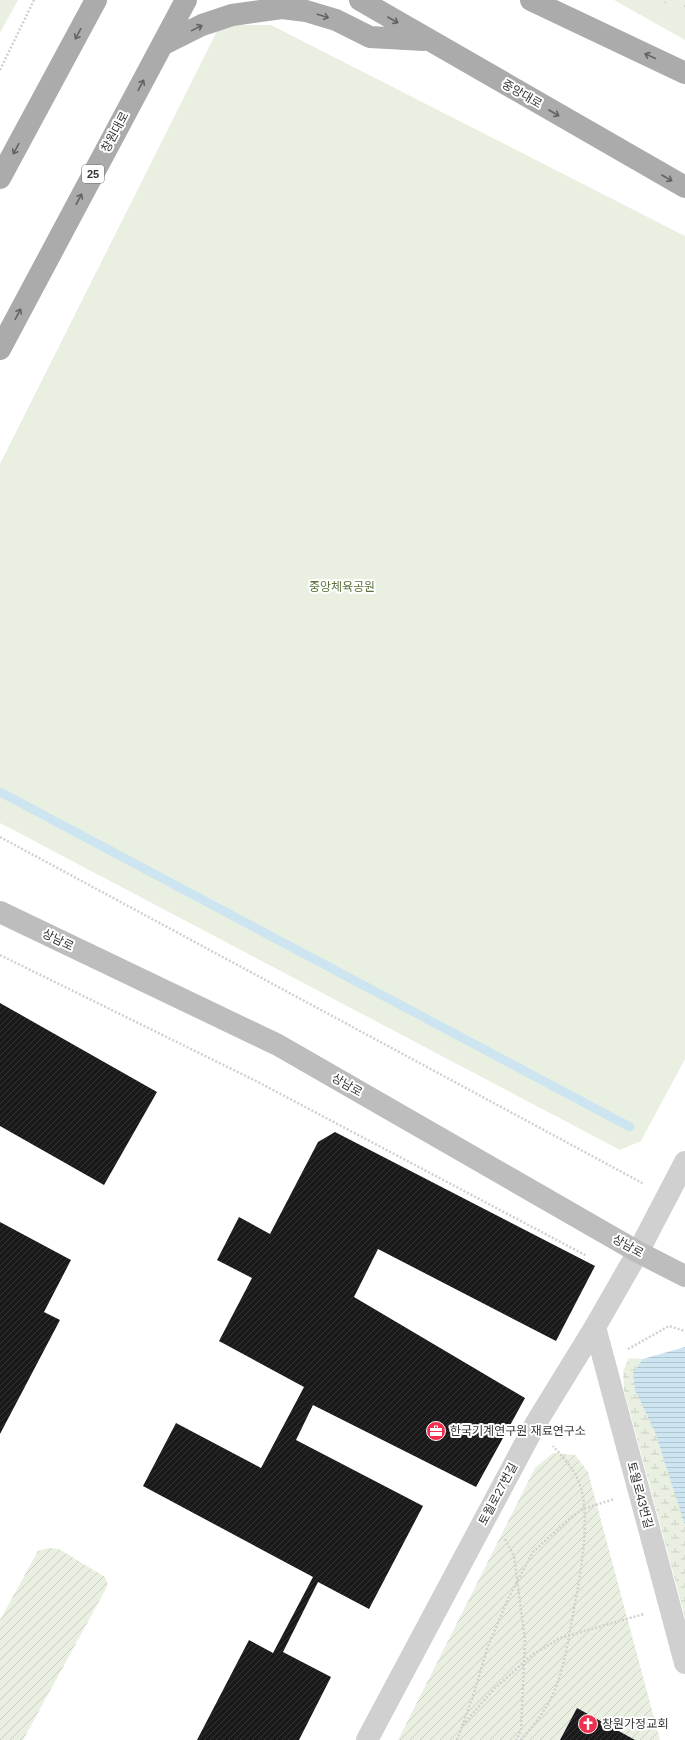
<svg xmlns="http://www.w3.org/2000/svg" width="685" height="1740" font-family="Helvetica,'Noto Sans KR',sans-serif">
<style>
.green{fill:#eaf0e1}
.forest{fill:url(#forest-firs)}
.wetland{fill:url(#wetland-marsh)}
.garden{fill:url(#garden-furrows)}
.water{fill:url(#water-rules)}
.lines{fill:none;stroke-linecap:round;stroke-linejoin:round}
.stream{stroke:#cde5f0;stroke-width:9}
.building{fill:url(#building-hatch)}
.path{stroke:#d0d0d0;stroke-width:2.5;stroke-dasharray:2 2;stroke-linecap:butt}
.minor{stroke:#d0d0d0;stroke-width:22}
.tertiary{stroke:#d0d0d0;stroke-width:22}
.secondary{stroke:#bdbdbd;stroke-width:22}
.primary{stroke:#ababab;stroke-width:22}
.oneway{stroke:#636363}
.labels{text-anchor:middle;stroke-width:4;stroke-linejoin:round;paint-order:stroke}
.shield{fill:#fff;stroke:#707070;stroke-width:1}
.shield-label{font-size:11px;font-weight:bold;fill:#333}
.street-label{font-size:12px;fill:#333;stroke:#fff}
.park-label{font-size:12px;fill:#5b723c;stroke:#fff}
.poi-label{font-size:12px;fill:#333;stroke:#fff;text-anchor:start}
</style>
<defs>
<pattern id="forest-firs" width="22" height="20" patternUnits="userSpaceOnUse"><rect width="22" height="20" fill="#eaf0e1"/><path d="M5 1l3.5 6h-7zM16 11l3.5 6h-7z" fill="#c9cec2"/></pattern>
<pattern id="wetland-marsh" width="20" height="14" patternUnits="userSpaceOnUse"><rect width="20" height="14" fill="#eaf0e1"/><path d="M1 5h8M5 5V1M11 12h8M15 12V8" fill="none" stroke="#c9cec2"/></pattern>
<pattern id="garden-furrows" width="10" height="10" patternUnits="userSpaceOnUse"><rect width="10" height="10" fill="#eaf0e1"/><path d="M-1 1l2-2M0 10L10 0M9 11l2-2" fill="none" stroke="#c9cec2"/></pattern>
<pattern id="water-rules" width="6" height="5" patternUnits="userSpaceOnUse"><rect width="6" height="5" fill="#cde5f0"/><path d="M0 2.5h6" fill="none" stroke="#b0c5ce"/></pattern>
<pattern id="building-hatch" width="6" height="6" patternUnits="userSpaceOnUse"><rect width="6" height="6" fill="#1a1a1a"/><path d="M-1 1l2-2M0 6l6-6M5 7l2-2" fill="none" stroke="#333"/></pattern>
</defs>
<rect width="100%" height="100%" fill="#fff"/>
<path class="green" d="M0,0h18l-18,33z
M614,0h71v40z
M220,25h51l414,211v823l-44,82 -21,9 -620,-327v-359z"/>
<path class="forest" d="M660,0h25v14z"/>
<path class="wetland" d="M685,1347v270l-61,-227 -1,-19 6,-13 14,1z"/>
<path class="garden" d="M553,1453l22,2 13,17 72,268h-262l137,-272z
M48,1548l11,1 46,28 3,8 -85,155h-23v-120l38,-69z"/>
<path class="water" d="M685,1347v178l-30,-93 -20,-42 -2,-17 10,-14z"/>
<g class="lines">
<path class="stream" d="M0,792l630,335"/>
</g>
<path class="building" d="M0,1003l157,89 -53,93 -104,-59z
M335,1132l260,134 -39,75 -178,-92 -24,48 171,101 -49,89 -163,-82 -17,35 127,66 -54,103 -51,-27 -35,70 48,25 -32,63h-102l52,-100 24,13 40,-76 -170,-91 33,-63 85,45 43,-81 -85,-46 33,-63 -35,-18 22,-43 31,17 48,-92z
M0,1222l71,38 -27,52 16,8 -60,114z
M577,1708l58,32h-75z"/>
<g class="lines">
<path class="path" d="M0,70l34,-70
M0,837l644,347
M0,955l258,127 329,174
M628,1349l41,-23 16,5
M505,1539l9,17 11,84 -4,90 -5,10
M462,1726l12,-33 14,-47 21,-49 24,-45 37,-34 13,-9 31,-10
M457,1740l5,-14 32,-37 38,-34 28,-17 84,-24
M521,1740c15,-17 29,-35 36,-56 8,-21 11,-44 15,-65 7,-35 17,-87 11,-122 -4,-23 -15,-34 -30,-51"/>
<path class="minor" d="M595,1327l90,336"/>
<path class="tertiary" d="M367,1740l169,-317 59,-96 43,-75 47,-90"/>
<path class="secondary" d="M0,912l278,133 360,207 47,24"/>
<path class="primary" d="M360,0l325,187
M531,0l154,73
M162,45l40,-20 30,-10 50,-7 24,3 30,9 34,17 54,3
M0,178l96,-178
M0,349l186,-349"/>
</g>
<defs><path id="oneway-shaft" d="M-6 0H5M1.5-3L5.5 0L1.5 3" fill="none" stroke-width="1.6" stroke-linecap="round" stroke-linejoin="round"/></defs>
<g class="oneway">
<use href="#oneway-shaft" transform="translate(323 16) rotate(18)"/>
<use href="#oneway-shaft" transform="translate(393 20) rotate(30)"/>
<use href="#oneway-shaft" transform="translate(197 28) rotate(-26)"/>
<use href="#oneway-shaft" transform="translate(78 34) rotate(118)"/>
<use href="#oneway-shaft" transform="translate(650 56) rotate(-155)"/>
<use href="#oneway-shaft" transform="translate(141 85) rotate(-62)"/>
<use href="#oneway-shaft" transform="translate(554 113) rotate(30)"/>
<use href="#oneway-shaft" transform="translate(16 149) rotate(118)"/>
<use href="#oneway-shaft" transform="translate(667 178) rotate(30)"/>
<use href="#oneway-shaft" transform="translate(79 199) rotate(-62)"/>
<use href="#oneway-shaft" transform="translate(18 314) rotate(-62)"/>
</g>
<defs>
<g id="office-disc" transform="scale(1)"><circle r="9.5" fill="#f02f4f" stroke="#fff"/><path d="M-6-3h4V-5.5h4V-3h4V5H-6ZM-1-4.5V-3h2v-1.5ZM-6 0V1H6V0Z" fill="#fff"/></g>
<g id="church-disc" transform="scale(1)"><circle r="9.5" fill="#f02f4f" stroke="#fff"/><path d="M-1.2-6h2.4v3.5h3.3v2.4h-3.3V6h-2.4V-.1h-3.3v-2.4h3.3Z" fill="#fff"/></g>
</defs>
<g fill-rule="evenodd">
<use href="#office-disc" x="436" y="1431"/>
<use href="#church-disc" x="588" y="1724"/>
</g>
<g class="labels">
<rect class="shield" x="82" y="165" width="22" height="18" rx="3"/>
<g class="shield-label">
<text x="93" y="178">25</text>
</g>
<g class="street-label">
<text transform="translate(522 94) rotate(30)" y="4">중앙대로</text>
<text transform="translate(115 132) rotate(-62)" y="4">창원대로</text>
<text transform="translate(58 940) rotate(26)" y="4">상남로</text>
<text transform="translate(347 1085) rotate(30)" y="4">상남로</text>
<text transform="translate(628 1246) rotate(29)" y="4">상남로</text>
<text transform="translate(498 1494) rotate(-62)" y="4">토월로27번길</text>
<text transform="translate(640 1495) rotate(75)" y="4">토월로43번길</text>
</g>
<g class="park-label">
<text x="342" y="591">중앙체육공원</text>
</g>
<g class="poi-label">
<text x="450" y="1435">한국기계연구원 재료연구소</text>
<text x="602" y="1728">창원가정교회</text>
</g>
</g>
</svg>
